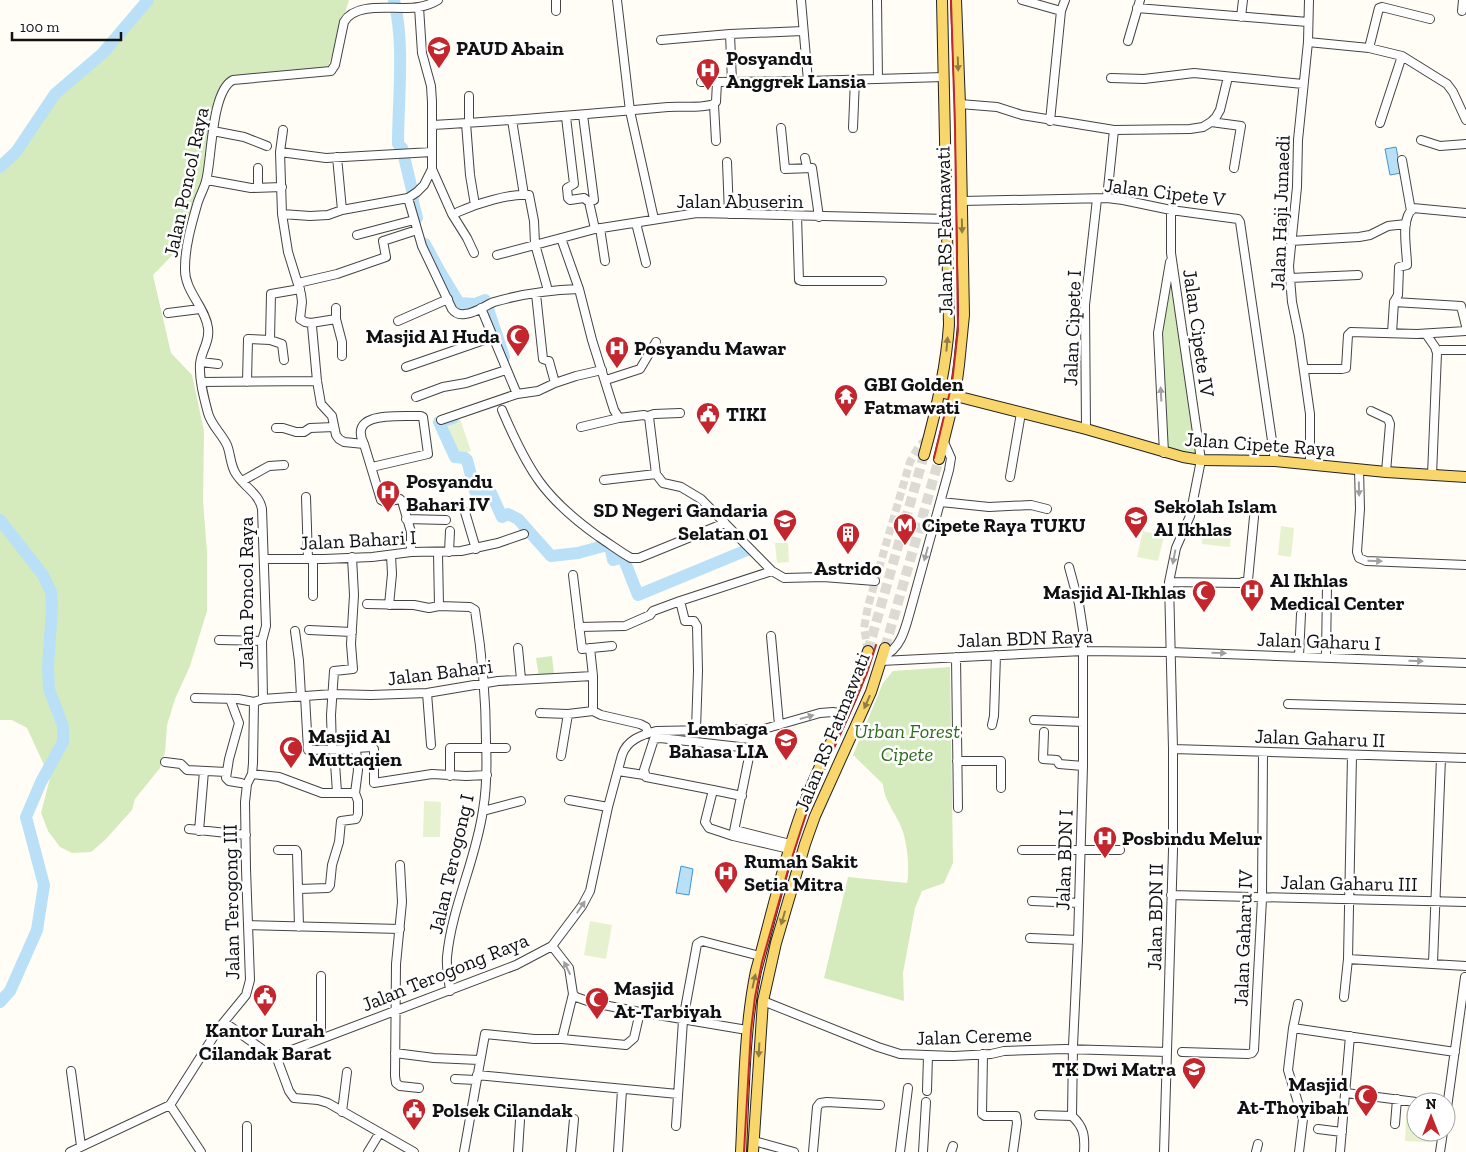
<svg xmlns="http://www.w3.org/2000/svg" width="1466" height="1152" font-family="'Zilla Slab',serif">
<style>
.green{fill:#d5ebbd}
.pitch{fill:#e6f2cf}
.water{fill:#b9e0f7;stroke:#3f96cf}
.lines{fill:none;stroke-linecap:round;stroke-linejoin:round}
.river{stroke:#b9e0f7;stroke-width:12}
.minor-tunnel{stroke:#dbdad3;stroke-width:8;stroke-dasharray:8 4;stroke-linecap:butt}
.major-tunnel{stroke:#dbdad3;stroke-width:10;stroke-dasharray:10 5;stroke-linecap:butt}
.minor-casing{stroke:#444;stroke-width:10}
.major-casing{stroke:#222;stroke-width:12}
.minor{stroke:#fff;stroke-width:8}
.major{stroke:#f9d66b;stroke-width:10}
.rail{stroke:#c4262e;stroke-width:2}
.oneway{fill:#917d42}
.oneway2{fill:#a0a0a0}
.labels{text-anchor:middle;stroke-width:5;stroke-linejoin:round;paint-order:stroke}
.poi-label{font-size:20px;font-weight:bold;fill:#111;stroke:#fff;text-anchor:start}
.street-label{font-size:20px;fill:#111;stroke:#fff}
.park-label{font-size:20px;font-style:italic;fill:#2f6b1f;stroke:#fff}
</style>
<rect width="100%" height="100%" fill="#fffdf5"/>
<path class="green" d="M148,0h201l-21,68 -95,8 -14,14 -9,39 -4,44 -18,66 -35,36 18,78 21,22 12,56 -1,70 4,51v59l-17,55 -15,33 -8,26 -2,27 -5,16 -25,31 -3,11 -27,30 -14,12 -19,1 -12,-6 -12,-16 -7,-18 9,-35 -23,-50 -15,-8h-12v-553l16,-16 39,-57 48,-41z
M1171,270l29,187 -33,-6 -6,-114z
M552,656l2,19 -15,2 -3,-19z
M950,667l3,196 -9,20 -22,8 -7,17 -12,65 1,28 -80,-23 24,-101 59,6c3,-13 0,-39 -4,-51 -5,-17 -19,-30 -20,-48l-30,-29 30,-72 10,-12z"/>
<path class="pitch" d="M460,419l11,32 -13,4 -11,-31z
M1281,526l13,2 -3,29 -13,-2z
M1203,527l28,2 -1,18 -28,-3z
M1143,531l21,5 -6,25 -21,-4z
M788,543l1,19 -12,1 -2,-20z
M424,801l17,1 -1,35h-17z
M590,921l22,4 -6,34 -22,-4z
M1407,1103h9v29h13v10l-24,-1z"/>
<path class="water" d="M1396,147l5,26 -11,2 -5,-26z
M681,866l12,3 -4,26 -13,-2z"/>
<g class="lines">
<path class="river" d="M394,0c11,45 4,98 4,144l4,4 10,42 1,12 4,16
M0,167l16,-15 39,-58 48,-41 45,-53
M425,244l14,26 20,33 16,1 10,-4 19,57
M453,418l-14,4 16,35 10,1 2,2 8,31 2,3 9,-4 5,3 11,24 6,-3 10,5 33,37 27,-3 29,-8 4,5 2,10 10,-3 15,38 109,-45
M0,520l43,55 8,17 1,15 -4,60 1,22 14,37v16l-22,40 -15,35 18,68 -7,45 -27,61 -10,11"/>
<path class="minor-tunnel" d="M868,651l-4,-23 4,-22 42,-144 9,-16 10,-9"/>
<path class="major-tunnel" d="M885,648l54,-189
M868,651l56,-196"/>
<g class="minor-casing">
<path id="minor" d="M556,0v11
M617,0l13,111 24,108
M801,0l7,81
M877,0l1,79
M1022,0l39,11
M1309,0l-1,42 -10,98 -1,47 -8,79 3,36 7,34 11,78v50
M1137,8l171,14
M1462,11l1,-11
M1241,17l2,-17
M730,34l2,48
M661,40l69,-6 73,-3
M1128,41l12,-41
M1308,42l61,6 33,8 45,28 6,8 13,28
M1369,48l10,-40 3,-1 48,12
M1111,78l33,1 50,-6 109,11
M701,82h16
M960,104l37,3 25,8 92,15 76,-1 13,-2 8,-5 5,-5 4,-7 8,-33
M714,105l2,36
M583,115l11,85 -5,2
M566,117l8,67 -7,4 1,10 2,2 14,-2 5,4 6,27
M512,120l12,75
M1050,121l11,-110 4,-11
M1211,122l30,4 -7,42
M466,123l4,52 5,30
M469,123v-27
M1380,123l22,-67
M433,125c79,-4 157,-11 235,-18 11,-1 42,2 48,-5l1,-20 91,-1 136,-4
M781,128l4,41 27,-1 7,49
M853,128l2,-49
M283,130l-3,22 2,62 6,38 13,42 1,8 -2,17 5,3 6,1 1,3 5,55 4,23 11,12 4,19 3,4 5,3 20,2 17,56 4,2 15,-3 2,2 9,31v20
M213,131l31,6 23,9
M1421,140l19,6 26,-2
M280,152l46,6 106,-6
M337,157l5,53
M805,158l2,9
M1402,160l9,51
M727,162l2,52
M258,168v20
M432,169l20,45 15,24 7,15
M207,180l44,8 31,-1
M408,198l14,48 30,63c3,4 7,6 13,5 11,-1 19,-8 29,-12 27,-8 57,-12 85,-13
M1107,198l7,-68
M962,201l145,-3 16,2 48,10 67,9 2,3 35,239
M458,212c18,-8 52,-19 71,-17l5,26 1,23 12,43
M282,214l28,2 18,-1 14,-5 66,-12 9,-6 7,-7 8,-16v-67l-1,-16 -9,-33 -3,-46
M797,216l2,64 3,1h80
M636,223l10,40
M600,228l5,33
M357,235l57,-15
M561,238l18,51 13,51 22,70 5,8
M1291,241l68,-4 11,-2 18,-9 18,-2
M497,255l98,-26 102,-16 250,6
M1290,278l68,-3
M298,283l39,-9 49,-17 -3,-16 34,-11
M1394,302l67,4 5,20
M481,308l36,86 21,-3 17,-8 -6,-22 -6,-2 -7,-65
M168,313l32,-4
M336,319l6,23v14
M398,321l50,-22
M311,323l25,-4v-11
M1392,333l2,-31 4,-7 1,-28 8,-2c0,-16 -7,-45 6,-57l53,5
M1426,334l9,13 2,6
M284,360l-2,-16 -12,-4 1,-46 29,-5
M201,362l17,2
M406,367l87,-30
M1304,369h38l4,-1 2,-33 3,-3 66,2 49,-3
M606,380l34,-11 16,-27
M201,382l116,-1
M247,382l1,-43 22,1
M555,383l21,-7 26,-6
M416,397l27,-10 23,-4 40,-13
M502,410c26,61 42,88 97,127 11,7 21,15 32,21h8l86,-35
M1371,411l17,8 2,5 -4,48
M648,416l6,-2 26,-1
M619,418l25,-3 5,2 7,57 7,9 18,4 20,12 71,72 12,7 39,-1 52,4
M441,420l76,-26
M581,427l38,-9
M276,428h7l13,4h8l6,-4 24,-1
M1086,429l-1,-124 12,-106
M364,444c-17,-34 37,-27 57,-28l2,1 5,37 -56,13
M1164,453l-6,-120 12,-71
M1359,469l1,40 -3,43 2,6 7,3 100,4
M1432,475l5,-122 1,-2 3,-1h25
M1010,477l11,-64
M604,480l52,-6
M242,481l27,-15 15,-1
M306,497l2,62
M941,502l48,5 42,-2 16,4
M465,512l11,37
M406,519l40,1
M449,552l1,-21
M438,553l1,53 31,1 5,3c7,44 11,88 11,132 1,23 1,45 -3,68 -7,50 -31,96 -36,147 -1,11 2,23 3,34
M264,559h60l48,-2 39,-5 50,-1 37,-8 26,-9
M313,559v37
M1069,567l10,37 4,26v136l-5,174 -5,106 -1,70c12,11 13,20 12,36
M573,575l9,74 30,-3
M1169,582l71,1 8,-3 6,-63
M367,604l47,1 15,3 10,-2
M389,605l3,-31 -1,-19
M579,627l46,-1 25,-11 3,-4 27,-10
M309,630l43,2
M295,631l4,30 2,35
M771,636l8,89
M219,640l43,1
M518,648l3,31
M590,648l3,28v35l8,4 39,9 6,3 2,6
M883,656c19,-7 23,-31 28,-48l38,-138 2,-12 -8,-18
M1299,656l2,-42
M956,657l2,151
M1326,657l1,-72
M881,661l202,-10 87,1 296,11
M427,693l4,52
M195,698l43,1 16,3 9,-3 70,-5 38,1 56,-2 71,-12 95,-5
M230,699l9,24 -10,36 -3,19 3,3 12,2
M263,699l-1,-58 4,-15 -4,-117c-3,-16 -18,-22 -26,-35 -6,-9 -5,-19 -9,-29 -5,-11 -16,-20 -19,-32 -4,-15 -9,-33 -8,-49 1,-13 10,-22 8,-36 -3,-22 -24,-37 -23,-60 0,-21 6,-42 12,-63 2,-8 7,-16 9,-24 6,-22 5,-90 27,-101l98,-9 4,-6 9,-43c12,-22 54,-11 75,-15 6,-1 14,-4 19,-7
M1288,704l178,5
M540,713l28,1 25,-3
M1034,720l49,2
M992,725l2,-9 2,-61
M696,729l2,-58 -1,-45 -3,-5h-9l-5,-20 92,-30
M1044,732l-1,27 14,1 2,4 24,2
M356,748l16,-1 2,2v34l58,-9 34,2 21,-1
M332,749l-1,-34 3,-44 19,-2 -2,-25 3,-49 -2,-38
M334,749l3,43
M1173,749l293,9
M561,756l7,-42
M957,761h44v27
M165,762l16,2 6,6 39,2
M618,771l26,4
M252,774l27,3 43,16h33
M450,776v-28h56
M713,790l29,6
M569,800l39,7
M483,811l38,-10
M189,829l57,6
M735,830l51,13
M199,831l5,-60
M733,836l17,-84 -1,-4 -89,-10 -6,1 -10,31 2,7 67,13 -8,32 4,6 24,8 56,13
M278,850h18l1,2 2,75
M1022,850h98
M400,865l2,37 -6,62 -1,112 1,7 4,3 19,2
M299,889l29,-1 2,-3 2,-20 7,-23 2,-21 15,-2 2,-5v-13l-3,-8 3,-23 -2,-21 -48,1 -3,-54
M1171,895l295,7
M1032,901l47,2
M249,925l151,4
M1030,938l48,2
M552,946l17,22 4,26 3,3 17,6 47,9 107,18
M1348,959l118,7
M1433,963l8,-205
M321,976v62
M1344,997l4,-38 4,-204
M763,1001l115,46 22,7 54,2 37,-2 13,-3 61,-2 102,3
M1298,1004l-5,24 -5,42 15,49 -4,33
M224,1022l45,32 7,2 240,-91 36,-19 30,-40 8,-15 18,-84 14,-52c5,-15 19,-20 34,-24l108,-2 56,-16 13,-1 12,2
M1293,1028l162,24
M562,1039l11,-45
M1182,1052l66,2 4,-1 2,-3 8,-151 1,-147
M395,1053l39,5 45,2
M983,1054l-1,60 3,2h31l1,7 -4,29
M276,1056l13,35 5,7 24,2 10,3 86,49
M71,1071l10,75
M477,1075l201,19
M455,1079l21,1
M927,1091l1,-36
M1346,1093l70,9
M170,1105l31,47
M342,1112l5,-40
M1039,1115l33,1
M1446,1115l19,-138
M1395,1124l2,-25
M676,1126l7,-106 14,-76 5,-3 58,15
M1318,1129l24,3
M754,1141l40,11
M70,1152l100,-47 49,-77 27,-33 4,-15 -4,-111 -1,-67 2,-18 5,-10 1,-11 1,-61
M247,1152v-26
M368,1152l11,-18
M464,1152l21,-118 49,5h28l64,6 8,-7 6,-26
M518,1152l2,-32
M571,1152l3,-33
M618,1152l4,-62
M813,1152l4,-45 3,-4 7,-1 53,3
M900,1152l8,-64
M923,1152l3,-50
M951,1152l2,-6
M1164,1152l9,-302v-101l-4,-167 7,-34 14,-32 11,-56 -30,-207v-43
M1256,1152l2,-8
M1340,1152l10,-116
M1440,1152l3,-20"/>
</g>
<g class="major-casing">
<path id="major" d="M940,392l146,37 97,28 18,3 74,1 111,11 80,5
M924,455c12,-43 22,-85 25,-130l-7,-325
M939,459l16,-64 4,-30 5,-50 -4,-211 -4,-104
M741,1152c3,-60 3,-122 15,-181 15,-54 27,-109 46,-161 19,-54 50,-103 66,-159
M753,1152l10,-151 13,-58 29,-99 10,-28 56,-124 14,-44"/>
</g>
<use href="#minor" class="minor"/>
<use href="#major" class="major"/>
<path class="rail" d="M934,458l18,-75 6,-53 -3,-203 -4,-127
M744,1152l7,-122 4,-33 7,-35 26,-92 22,-68 57,-129 9,-28"/>
</g>
<defs><path id="oneway-solid" d="M-6-.8H1V-3.2L6.5 0L1 3.2V.8H-6Z" transform="scale(1.25)"/></defs>
<g class="oneway">
<use href="#oneway-solid" transform="translate(958 64) rotate(88)"/>
<use href="#oneway-solid" transform="translate(962 226) rotate(89)"/>
<use href="#oneway-solid" transform="translate(947 344) rotate(-85)"/>
<use href="#oneway-solid" transform="translate(867 702) rotate(114)"/>
<use href="#oneway-solid" transform="translate(783 918) rotate(106)"/>
<use href="#oneway-solid" transform="translate(754 981) rotate(-78)"/>
<use href="#oneway-solid" transform="translate(759 1050) rotate(93)"/>
</g>
<g class="oneway2">
<use href="#oneway-solid" transform="translate(1161 394) rotate(-93)"/>
<use href="#oneway-solid" transform="translate(1359 489) rotate(89)"/>
<use href="#oneway-solid" transform="translate(926 554) rotate(105)"/>
<use href="#oneway-solid" transform="translate(1174 557) rotate(101)"/>
<use href="#oneway-solid" transform="translate(1375 561) rotate(2)"/>
<use href="#oneway-solid" transform="translate(1219 653) rotate(2)"/>
<use href="#oneway-solid" transform="translate(1416 661) rotate(2)"/>
<use href="#oneway-solid" transform="translate(807 717) rotate(-16)"/>
<use href="#oneway-solid" transform="translate(581 907) rotate(-56)"/>
<use href="#oneway-solid" transform="translate(567 968) rotate(-116)"/>
</g>
<defs>
<g id="school-pin" transform="scale(1.25)"><path d="M0 17L-7.5 6A9.5 9.5 0 1 1 7.5 6Z" fill="#c4262e" stroke="#fff"/><path d="M0-5L7-2L0 1L-7-2ZM-4 1L0 2.5L4 1V4Q0 6-4 4Z" fill="#fff"/></g>
<g id="hospital-pin" transform="scale(1.25)"><path d="M0 17L-7.5 6A9.5 9.5 0 1 1 7.5 6Z" fill="#c4262e" stroke="#fff"/><path d="M-5-5h3v3.5h4V-5h3V5h-3V1.5h-4V5h-3Z" fill="#fff"/></g>
<g id="mosque-pin" transform="scale(1.25)"><path d="M0 17L-7.5 6A9.5 9.5 0 1 1 7.5 6Z" fill="#c4262e" stroke="#fff"/><path d="M3.5-4.9A6 6 0 1 0 3.5 4.9A5 5 0 1 1 3.5-4.9Z" fill="#fff"/></g>
<g id="temple-pin" transform="scale(1.25)"><path d="M0 17L-7.5 6A9.5 9.5 0 1 1 7.5 6Z" fill="#c4262e" stroke="#fff"/><path d="M0-6L5-2H3V0L6.5 2.5H4V6H1.5V3h-3V6H-4V2.5H-6.5L-3 0V-2H-5Z" fill="#fff"/></g>
<g id="civic-pin" transform="scale(1.25)"><path d="M0 17L-7.5 6A9.5 9.5 0 1 1 7.5 6Z" fill="#c4262e" stroke="#fff"/><path d="M-.6-6.5H3V-4.5H.6V-3L4-1V1h2V6H-6V1h2V-1L-.6-3ZM-1.2 2.5V6h2.4V2.5Z" fill="#fff"/></g>
<g id="metro-pin" transform="scale(1.25)"><path d="M0 17L-7.5 6A9.5 9.5 0 1 1 7.5 6Z" fill="#c4262e" stroke="#fff"/><path d="M-5.5 5V-5H-3L0 0L3-5H5.5V5H3V-.5L0 4L-3-.5V5Z" fill="#fff"/></g>
<g id="building-pin" transform="scale(1.25)"><path d="M0 17L-7.5 6A9.5 9.5 0 1 1 7.5 6Z" fill="#c4262e" stroke="#fff"/><path d="M-4-6H4V6H1V3H-1V6H-4ZM-2.5-4.3h1.7v1.8h-1.7ZM.8-4.3h1.7v1.8H.8ZM-2.5-1h1.7V.8h-1.7ZM.8-1h1.7V.8H.8Z" fill="#fff"/></g>
</defs>
<g fill-rule="evenodd">
<use href="#school-pin" x="439" y="48"/>
<use href="#hospital-pin" x="708" y="70"/>
<use href="#mosque-pin" x="518" y="336"/>
<use href="#hospital-pin" x="617" y="348"/>
<use href="#temple-pin" x="846" y="396"/>
<use href="#civic-pin" x="708" y="414"/>
<use href="#hospital-pin" x="388" y="492"/>
<use href="#school-pin" x="1136" y="518"/>
<use href="#school-pin" x="785" y="521"/>
<use href="#metro-pin" x="905" y="525"/>
<use href="#building-pin" x="848" y="534"/>
<use href="#hospital-pin" x="1252" y="591"/>
<use href="#mosque-pin" x="1204" y="592"/>
<use href="#school-pin" x="786" y="740"/>
<use href="#mosque-pin" x="291" y="748"/>
<use href="#hospital-pin" x="1105" y="838"/>
<use href="#hospital-pin" x="726" y="873"/>
<use href="#civic-pin" x="265" y="996"/>
<use href="#mosque-pin" x="597" y="999"/>
<use href="#school-pin" x="1194" y="1069"/>
<use href="#mosque-pin" x="1366" y="1096"/>
<use href="#civic-pin" x="414" y="1110"/>
</g>
<g class="labels">
<g class="poi-label">
<text x="456" y="55">PAUD Abain</text>
<text x="726" y="65">Posyandu<tspan x="726" dy="23">Anggrek Lansia</tspan></text>
<text x="500" y="343" text-anchor="end">Masjid Al Huda</text>
<text x="634" y="355">Posyandu Mawar</text>
<text x="864" y="391">GBI Golden<tspan x="864" dy="23">Fatmawati</tspan></text>
<text x="726" y="421">TIKI</text>
<text x="406" y="488">Posyandu<tspan x="406" dy="23">Bahari IV</tspan></text>
<text x="1154" y="513">Sekolah Islam<tspan x="1154" dy="23">Al Ikhlas</tspan></text>
<text x="768" y="517" text-anchor="end">SD Negeri Gandaria<tspan x="768" dy="23">Selatan 01</tspan></text>
<text x="922" y="532">Cipete Raya TUKU</text>
<text x="848" y="575" text-anchor="middle">Astrido</text>
<text x="1270" y="587">Al Ikhlas<tspan x="1270" dy="23">Medical Center</tspan></text>
<text x="1186" y="599" text-anchor="end">Masjid Al-Ikhlas</text>
<text x="768" y="735" text-anchor="end">Lembaga<tspan x="768" dy="23">Bahasa LIA</tspan></text>
<text x="308" y="743">Masjid Al<tspan x="308" dy="23">Muttaqien</tspan></text>
<text x="1122" y="845">Posbindu Melur</text>
<text x="744" y="868">Rumah Sakit<tspan x="744" dy="23">Setia Mitra</tspan></text>
<text x="614" y="995">Masjid<tspan x="614" dy="23">At-Tarbiyah</tspan></text>
<text x="265" y="1037" text-anchor="middle">Kantor Lurah<tspan x="265" dy="23">Cilandak Barat</tspan></text>
<text x="1176" y="1076" text-anchor="end">TK Dwi Matra</text>
<text x="1348" y="1091" text-anchor="end">Masjid<tspan x="1348" dy="23">At-Thoyibah</tspan></text>
<text x="432" y="1117">Polsek Cilandak</text>
</g>
<g class="street-label">
<text transform="translate(186 182) rotate(-78)" y="7">Jalan Poncol Raya</text>
<text transform="translate(1165 192) rotate(7)" y="7">Jalan Cipete V</text>
<text x="740" y="208">Jalan Abuserin</text>
<text transform="translate(1280 213) rotate(-88)" y="7">Jalan Haji Junaedi</text>
<text transform="translate(944 231) rotate(-91)" y="7">Jalan RS Fatmawati</text>
<text transform="translate(1072 328) rotate(-88)" y="7">Jalan Cipete I</text>
<text transform="translate(1199 333) rotate(82)" y="7">Jalan Cipete IV</text>
<text transform="translate(1260 444) rotate(4)" y="7">Jalan Cipete Raya</text>
<text transform="translate(358 540) rotate(-3)" y="7">Jalan Bahari I</text>
<text transform="translate(246 593) rotate(-90)" y="7">Jalan Poncol Raya</text>
<text transform="translate(1025 638) rotate(-2)" y="7">Jalan BDN Raya</text>
<text transform="translate(1319 641) rotate(2)" y="7">Jalan Gaharu I</text>
<text transform="translate(440 672) rotate(-7)" y="7">Jalan Bahari</text>
<text transform="translate(832 732) rotate(-68)" y="7">Jalan RS Fatmawati</text>
<text transform="translate(1320 738) rotate(2)" y="7">Jalan Gaharu II</text>
<text transform="translate(1064 860) rotate(-88)" y="7">Jalan BDN I</text>
<text transform="translate(451 864) rotate(-77)" y="7">Jalan Terogong I</text>
<text transform="translate(1349 883) rotate(1)" y="7">Jalan Gaharu III</text>
<text transform="translate(231 902) rotate(-91)" y="7">Jalan Terogong III</text>
<text transform="translate(1155 917) rotate(-89)" y="7">Jalan BDN II</text>
<text transform="translate(1243 938) rotate(-88)" y="7">Jalan Gaharu IV</text>
<text transform="translate(445 972) rotate(-22)" y="7">Jalan Terogong Raya</text>
<text transform="translate(974 1036) rotate(-2)" y="7">Jalan Cereme</text>
</g>
<g class="park-label">
<text x="907" y="738">Urban Forest<tspan x="907" dy="23">Cipete</tspan></text>
</g>
</g>
<g transform="translate(1431 1117)"><circle r="24" fill="#ffffff" stroke="#a0a0a0"/>
<path d="M0-4L9 19L0 12L-9 19Z" fill="#c4262e"/>
<text y="-8" font-size="14" font-weight="bold" text-anchor="middle" fill="#111111">N</text>
</g>
<path d="M12 32v8h109v-8" fill="none" stroke="#111111" stroke-width="2.5"/>
<text x="20" y="32" font-size="15" fill="#111111" stroke="#ffffff" stroke-width="4" paint-order="stroke">100 m</text>
</svg>
